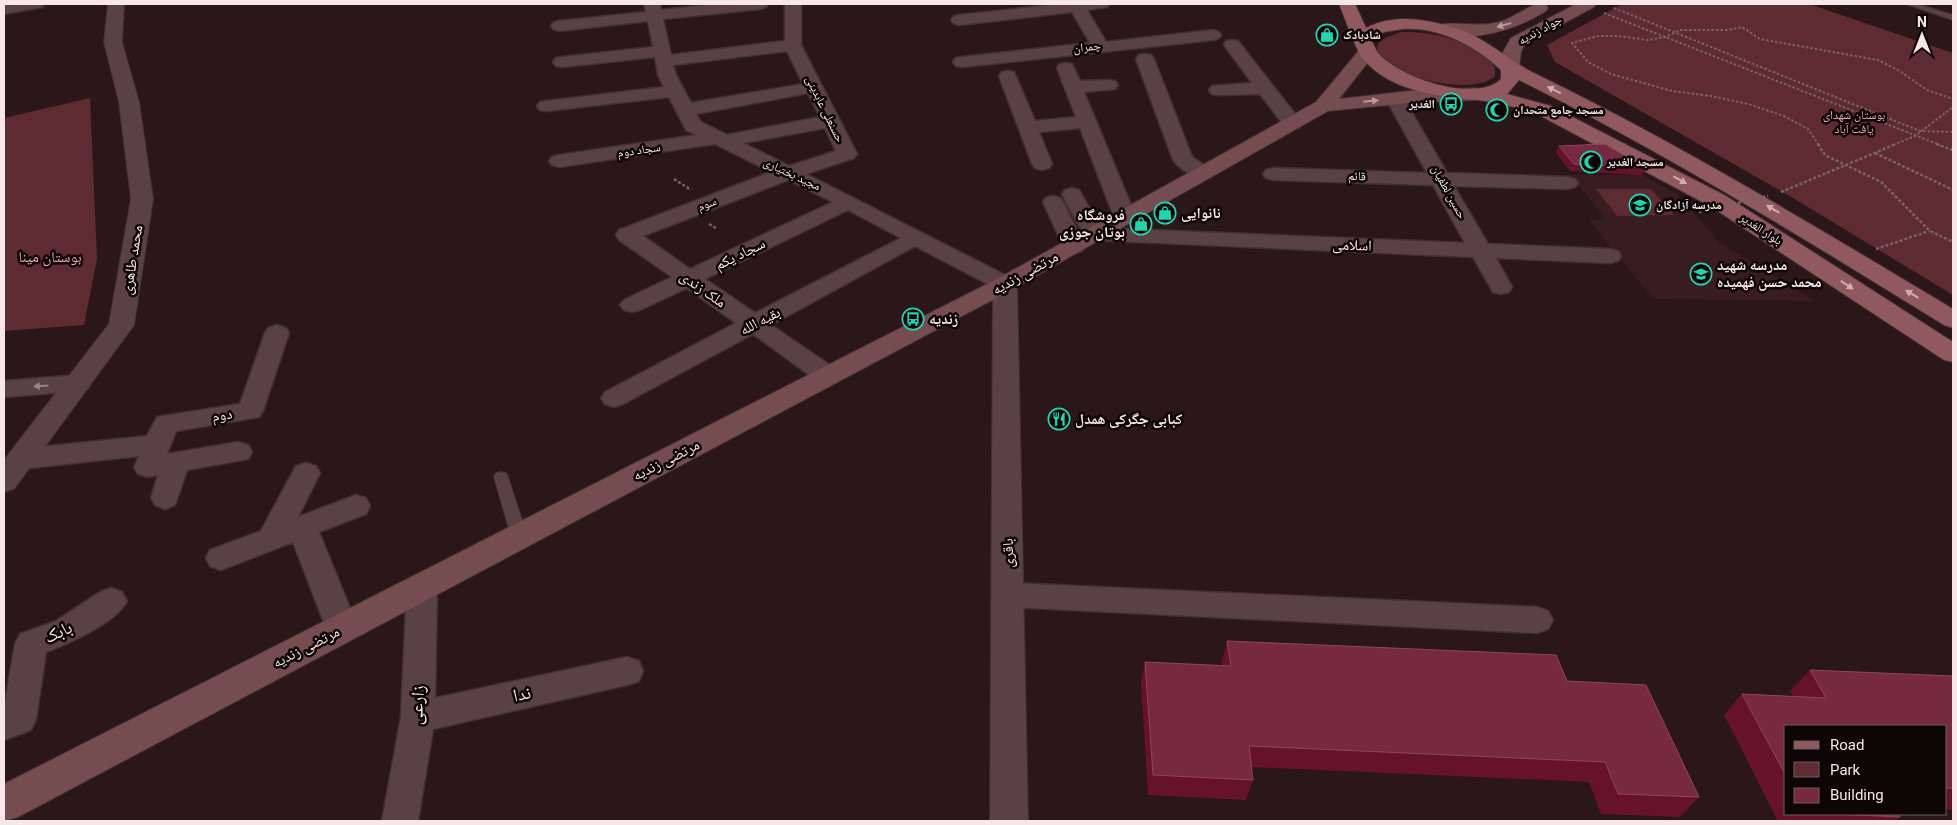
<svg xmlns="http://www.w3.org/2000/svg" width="1957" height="825" font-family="Roboto,'Noto Naskh Arabic',sans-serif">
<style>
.built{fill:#381c20}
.green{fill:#5f2b33}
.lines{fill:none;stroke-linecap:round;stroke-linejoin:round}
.service-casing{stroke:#413132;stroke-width:2}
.minor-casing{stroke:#413132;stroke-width:3}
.tertiary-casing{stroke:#413132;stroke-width:2}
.secondary-casing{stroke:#413132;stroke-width:2}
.primary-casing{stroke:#413132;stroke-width:2}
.path-far1{stroke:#776466;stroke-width:2;stroke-dasharray:2.5 2;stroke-linecap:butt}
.path{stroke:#776466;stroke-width:2.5;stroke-dasharray:3 2;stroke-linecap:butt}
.service{fill:#5a4143;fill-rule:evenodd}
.minor{fill:#5a4143;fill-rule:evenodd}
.tertiary{fill:#5a4143;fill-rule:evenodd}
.secondary{fill:#754d51;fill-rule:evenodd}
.primary{fill:#90595f;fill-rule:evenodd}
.path-bridge{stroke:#776466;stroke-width:2.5;stroke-dasharray:3 2;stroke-linecap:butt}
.wall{fill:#66122c}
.building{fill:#762940;stroke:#8a475b}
.oneway{fill:#b69a9c}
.oneway2{fill:#ceaeb1}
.oneway3{fill:#998385}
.labels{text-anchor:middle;stroke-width:5;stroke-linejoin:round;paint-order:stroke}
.far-street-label{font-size:12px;fill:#f7e7e8;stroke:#0e0506}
.far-poi-label{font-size:12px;font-weight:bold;fill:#f7e7e8;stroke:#0e0506;text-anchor:start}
.far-park-label{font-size:12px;fill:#f1a7af;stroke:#0e0506}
.poi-label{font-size:15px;font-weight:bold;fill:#f7e7e8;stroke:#0e0506;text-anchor:start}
.street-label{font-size:15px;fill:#f7e7e8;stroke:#0e0506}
.park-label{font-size:15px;fill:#f1a7af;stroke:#0e0506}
.near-street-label{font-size:18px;fill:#f7e7e8;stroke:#0e0506}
</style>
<rect width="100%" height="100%" fill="#2b1619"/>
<path class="built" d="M1570,175h72l34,18 44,50 95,58 -162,-2 -64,-79 16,-1z"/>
<path class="green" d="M1622,4h187l144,49v242l-160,-97 -238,-136 -8,-17z
M1401,32c29,-1 79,8 94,36v8c-27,25 -136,-7 -115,-36z
M90,98l7,161 -13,66 -80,6v-213z
M1596,189h55l23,26 -57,1z"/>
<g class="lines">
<g class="service-casing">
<path id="service" d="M1906,4h11l36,11v5z
M501,472l5,1 2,4 19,59 -3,4 -5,2 -5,-2 -3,-4 -17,-59 2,-4z"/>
</g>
<g class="minor-casing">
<path id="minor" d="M4,4h40l-2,3 -38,7z
M644,4h16l1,6 58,-6h49l-2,3 -6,2 -97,10 8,36 114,-14v-37h16v41l56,109 -3,4 -48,16 207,105 3,5 -3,5 -8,2 -8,-2 -82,-43 -144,79 66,45 4,6 -4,6 -9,2 -9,-2 -66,-48 -130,70 -9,3 -9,-3 -4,-6 4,-6 131,-69 -49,-35 -47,22 -8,2 -8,-2 -4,-5 4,-5 48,-23 -53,-37 -3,-5 3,-5 152,-58 -56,-28 -156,23 -7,-2 -3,-4 3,-4 7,-2 138,-20 -11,-5 -17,-33 -123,14 -6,-1 -3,-4 3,-4 6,-1 118,-14 -6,-12 -3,-18 -93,10 -6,-1 -3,-4 3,-4 6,-1 91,-10 -5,-26 -89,10 -6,-2 -2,-3 2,-3 6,-2 87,-9zM787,51l16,33 -112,19 -15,-28 -3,-10zM808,93l12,24 -93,18 -26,-13 -5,-8zM825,128l11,23 -47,15 -46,-23zM788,180l45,22 -143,67 -47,-33zM848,210l53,28 -146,75 -50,-34z
M1061,4h48l-2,3 -20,3 19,32 107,-12 6,2 2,3 -2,3 -6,2 -251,27 -6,-1 -3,-4 3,-4 6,-1 128,-14 -18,-31 -113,13 -6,-2 -2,-3 2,-3 6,-2z
M1232,40l6,1 61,78 2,4 -2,4 -7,2 -7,-2 -25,-33 -42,1 -6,-1 -3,-4 3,-4 40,-3 -28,-38 2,-4z
M1145,54l6,1 3,4 38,98 18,12 3,4 -3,4c-13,3 -29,-6 -37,-17l-37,-101 3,-4z
M1066,63l6,1 8,17 29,-1 6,1 3,4 -3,4 -31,3 52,125 -4,4 -7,2 -7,-2 -4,-4 -34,-89 -41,4 13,32 -3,4 -7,2 -7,-2 -3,-4 -33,-88 3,-4 6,-1 6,1 21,49 41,-4 -19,-49 3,-4z
M1395,94l6,1 3,4 43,74 121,4 7,2 3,4 -3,4 -7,2 -114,-3 34,58 122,5 8,2 3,5 -3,5 -8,2 -114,-5 16,29 -3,5 -8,2 -8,-2 -20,-35 -379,-17 -8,-1 -24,-45 3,-4 7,-2 7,2 22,38 364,15 -32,-58 -160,-5 -7,-2 -3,-4 3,-4 7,-2 154,5 -41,-74 3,-4z
M1053,196l7,2 3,4 22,44 -3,5 -8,2 -8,-2 -3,-5 -20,-44 3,-4z
M277,325l9,3 3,5 -26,78 -4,6 -83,14 -9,23 71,-12 10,3 4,7 -4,7 -61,11 -12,35 -10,4 -10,-4 -4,-7 7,-23 -10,2 -10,-3 -4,-7 5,-11 -118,13 -10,-3 -4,-7 4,-7 10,-3 126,-13 10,-19 83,-13 25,-71 3,-5z
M78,375l9,2 4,6 -4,6 -9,2 -74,6v-16z
M306,463l10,3 4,7 -22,44 58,-22 10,3 4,8 -4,8 -47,18 39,96 -5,9 -11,4 -11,-4 -5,-9 -33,-86 -72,28 -11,-4 -4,-8 4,-8 51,-19 35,-65z
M422,575l11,3 4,9 -2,111 192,-41 12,4 4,10 -4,10 -12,4 -194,44 -15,92h-36l19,-104 6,-130 4,-9z
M1009,583l528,24 11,4 5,9 -5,9 -11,4 -528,-26 -11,-3 -5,-9 5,-9z
M111,588l11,4 5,9c-12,23 -58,42 -81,51l-10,67 -5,11 -27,10v-32l11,-64 5,-10 36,-13 44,-29z"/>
</g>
<g class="tertiary-casing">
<path id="tertiary" d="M108,4h16l-2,38 17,60 14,97 -19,126 -120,164 -10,3v-32l105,-136 22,-125 -12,-97 -15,-60z
M1005,277l8,2 4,5 11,537h-38l3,-537 4,-5z"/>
</g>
<g class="secondary-casing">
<path id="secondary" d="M1537,4l9,1 2,3 -2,3c-33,20 -70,31 -108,22l-3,-4 3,-4c17,-4 37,2 56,-2 16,-2 28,-14 43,-19z
M1576,4h20l-2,3 -67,36c-10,8 -4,20 -11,30l-6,1 -6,-1 -3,-4 2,-17 8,-14z
M1367,47l6,1 3,4 -37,47 70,-8 67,-3 7,2 2,4 -2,4 -7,2 -67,3 -81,8 -315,178 -995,528 -14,4v-37l993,-505 319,-177 45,-54z"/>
</g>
<g class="primary-casing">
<path id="primary" d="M1339,4h16l11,24c28,-15 63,-9 92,1 30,10 50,32 78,45 144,70 280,153 417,235v19l-9,-3c-139,-86 -278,-172 -425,-245l-12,14 44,12 175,90 227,146v20l-9,-2 -234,-154 -173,-92c-19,-6 -39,-12 -60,-14 -38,-4 -85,-8 -113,-40 -10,-13 -18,-40 -25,-56zM1403,29c37,-2 72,17 98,41v9c-25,25 -100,-1 -122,-25 -3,-3 -5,-9 -7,-13l12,-9z"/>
</g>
<path class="path-far1" d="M1614,8l306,123 33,1
M1604,13l336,132
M1819,145l-11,-16 -24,-13 -36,-12 -37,-8 -39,-5 -61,-17 -23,-12 -16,-19 26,-7h20l30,4 17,-3 15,-7h48l14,-3 18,12 118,21 20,10 29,20 26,9
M1893,145l22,-9 38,-29"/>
<path class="path" d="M1818,144l7,11 56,27 49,49 23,11
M1936,144l17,6
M1875,153l78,37
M674,179l17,11
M1781,192l115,-48
M709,224l7,4
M1876,249l53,-18"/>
<use href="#service" class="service"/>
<use href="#minor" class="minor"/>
<use href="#tertiary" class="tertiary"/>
<use href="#secondary" class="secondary"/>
<use href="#primary" class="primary"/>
<path class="path-bridge" d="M1699,212l69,-16"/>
</g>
<path class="wall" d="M1559,146l86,22 -3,7 -72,-4 -14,-18z
M1227,641l340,40 132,116 -19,20 -79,-3 -12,-32 -338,-15 2,13 -7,20 -98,-5 -7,-112 4,-21 77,3v-3z
M1810,670l143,6v134l-7,-1v-83h-160v88h112l2,3 -5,4h-117l-54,-106 18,-21 51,2 -3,-5z"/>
<path class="building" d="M1605,144l40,24 -71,-4 -15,-18z
M1227,641l329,14 11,26 79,4 53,112 -81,-3 -13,-32 -356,-16 4,34 -100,-5 -8,-113 86,4z
M1810,670l143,6v112h-7v-62h-160v50l-44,-82 84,4z
M1834,814h64l2,3z"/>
<defs><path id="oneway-solid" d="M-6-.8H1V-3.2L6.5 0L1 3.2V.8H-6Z" transform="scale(1.25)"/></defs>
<g class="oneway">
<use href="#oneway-solid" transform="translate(1504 25) rotate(164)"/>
<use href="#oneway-solid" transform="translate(1371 101) rotate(-6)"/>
</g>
<g class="oneway2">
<use href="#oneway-solid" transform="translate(1554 90) rotate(-153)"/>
<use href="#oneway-solid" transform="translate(1680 180) rotate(29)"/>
<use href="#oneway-solid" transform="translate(1773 209) rotate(-149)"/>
<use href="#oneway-solid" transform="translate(1847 285) rotate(33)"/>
<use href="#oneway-solid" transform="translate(1912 294) rotate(-149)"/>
</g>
<use class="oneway3" href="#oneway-solid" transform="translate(41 386) rotate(176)"/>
<defs>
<g id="shop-ring" transform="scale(1.125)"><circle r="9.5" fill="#0e0506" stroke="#20d5b0" stroke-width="1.5"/><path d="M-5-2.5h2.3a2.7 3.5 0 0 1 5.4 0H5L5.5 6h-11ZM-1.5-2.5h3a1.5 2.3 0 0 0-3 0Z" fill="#20d5b0"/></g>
<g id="bus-ring" transform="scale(1.125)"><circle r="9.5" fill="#0e0506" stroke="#20d5b0" stroke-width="1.5"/><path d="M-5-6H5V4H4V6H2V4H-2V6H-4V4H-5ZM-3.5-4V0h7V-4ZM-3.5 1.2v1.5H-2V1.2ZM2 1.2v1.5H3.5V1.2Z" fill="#20d5b0"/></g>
<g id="mosque-ring" transform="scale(1.125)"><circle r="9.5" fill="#0e0506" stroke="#20d5b0" stroke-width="1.5"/><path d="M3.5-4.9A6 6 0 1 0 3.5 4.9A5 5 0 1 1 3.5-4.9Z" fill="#20d5b0"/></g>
<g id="school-ring" transform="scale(1.125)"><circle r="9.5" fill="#0e0506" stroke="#20d5b0" stroke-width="1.5"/><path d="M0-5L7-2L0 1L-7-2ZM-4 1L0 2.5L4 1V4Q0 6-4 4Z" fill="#20d5b0"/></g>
<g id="restaurant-ring" transform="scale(1.125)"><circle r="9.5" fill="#0e0506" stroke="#20d5b0" stroke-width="1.5"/><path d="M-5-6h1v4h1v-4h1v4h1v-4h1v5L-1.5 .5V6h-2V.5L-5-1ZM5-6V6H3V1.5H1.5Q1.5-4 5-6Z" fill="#20d5b0"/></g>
</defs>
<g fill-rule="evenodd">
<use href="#shop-ring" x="1327" y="35"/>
<use href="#bus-ring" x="1451" y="104"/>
<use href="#mosque-ring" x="1497" y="110"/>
<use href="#mosque-ring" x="1591" y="162"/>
<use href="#school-ring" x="1640" y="205"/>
<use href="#shop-ring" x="1165" y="213"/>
<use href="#shop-ring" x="1141" y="224"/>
<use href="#school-ring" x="1701" y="274"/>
<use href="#bus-ring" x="913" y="319"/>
<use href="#restaurant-ring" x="1059" y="419"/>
</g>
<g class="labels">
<g class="far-street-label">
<text transform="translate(1540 30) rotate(-29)" y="4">جواد زندیه</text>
<text transform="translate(1087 47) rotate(-6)" y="4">چمران</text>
<text transform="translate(825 109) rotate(64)" y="4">حسنعلی عابدینی</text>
<text transform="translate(639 150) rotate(-8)" y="4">سجاد دوم</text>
<text transform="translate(792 174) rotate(25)" y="4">مجید بختیاری</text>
<text transform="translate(1357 176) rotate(2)" y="4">قائم</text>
<text transform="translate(1449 192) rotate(61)" y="4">حسین لطفیان</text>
<text transform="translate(707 204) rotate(-21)" y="4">سوم</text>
<text transform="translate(1761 229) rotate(33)" y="4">بلوار الغدیر</text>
</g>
<g class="far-poi-label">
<text x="1343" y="39">شادبادک</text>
<text x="1435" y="108" text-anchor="end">الغدیر</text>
<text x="1513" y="114">مسجد جامع متحدان</text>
<text x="1607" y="166">مسجد الغدیر</text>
<text x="1656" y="209">مدرسه آزادگان</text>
</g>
<g class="far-park-label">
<text x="1854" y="119">بوستان شهدای<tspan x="1854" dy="14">یافت آباد</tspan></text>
</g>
<g class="poi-label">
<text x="1181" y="218">نانوایی</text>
<text x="1125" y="220" text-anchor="end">فروشگاه<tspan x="1125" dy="17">بوتان جوزی</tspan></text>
<text x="1717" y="270">مدرسه شهید<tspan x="1717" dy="17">محمد حسن فهمیده</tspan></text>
<text x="929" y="324">زندیه</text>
<text x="1075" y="424">کبابی جگرکی همدل</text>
</g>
<g class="street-label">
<text transform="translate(1352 245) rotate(2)" y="5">اسلامی</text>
<text transform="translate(740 254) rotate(-26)" y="5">سجاد یکم</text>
<text transform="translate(132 260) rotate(-81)" y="5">محمد طاهری</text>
<text transform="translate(1025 273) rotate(-29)" y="5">مرتضی زندیه</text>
<text transform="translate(703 289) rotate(35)" y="5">ملک زندی</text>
<text transform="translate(760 321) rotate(-28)" y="5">بقیه الله</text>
<text transform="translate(222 415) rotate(-9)" y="5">دوم</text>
<text transform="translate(666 460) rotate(-27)" y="5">مرتضی زندیه</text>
<text transform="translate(1008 553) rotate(-91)" y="5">باقری</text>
<text transform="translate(306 647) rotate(-27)" y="5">مرتضی زندیه</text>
</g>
<g class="park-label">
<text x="50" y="262">بوستان مینا</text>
</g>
<g class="near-street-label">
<text transform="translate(58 632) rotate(-25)" y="6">بابک</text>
<text transform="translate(522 694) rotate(-12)" y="6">ندا</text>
<text transform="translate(417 705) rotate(-86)" y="6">زارعی</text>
</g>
</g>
<rect width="1957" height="825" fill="none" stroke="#f7e7e8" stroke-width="10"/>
<rect x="1784" y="725" width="162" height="90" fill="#0e0506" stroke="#6b5f60"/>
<rect x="1794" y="741" width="25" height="8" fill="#90595f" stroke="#6b5f60"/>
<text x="1830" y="750" font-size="15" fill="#f7e7e8">Road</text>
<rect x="1794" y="762" width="25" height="15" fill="#5f2b33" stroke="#6b5f60"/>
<text x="1830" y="775" font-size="15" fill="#f7e7e8">Park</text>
<rect x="1794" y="788" width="25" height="15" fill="#762940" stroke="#6b5f60"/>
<text x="1830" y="800" font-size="15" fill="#f7e7e8">Building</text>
<g transform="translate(1922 35)" stroke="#0e0506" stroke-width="4" paint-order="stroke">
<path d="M0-4L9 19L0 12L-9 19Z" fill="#f7e7e8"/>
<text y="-8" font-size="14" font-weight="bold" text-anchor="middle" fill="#f7e7e8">N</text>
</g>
</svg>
